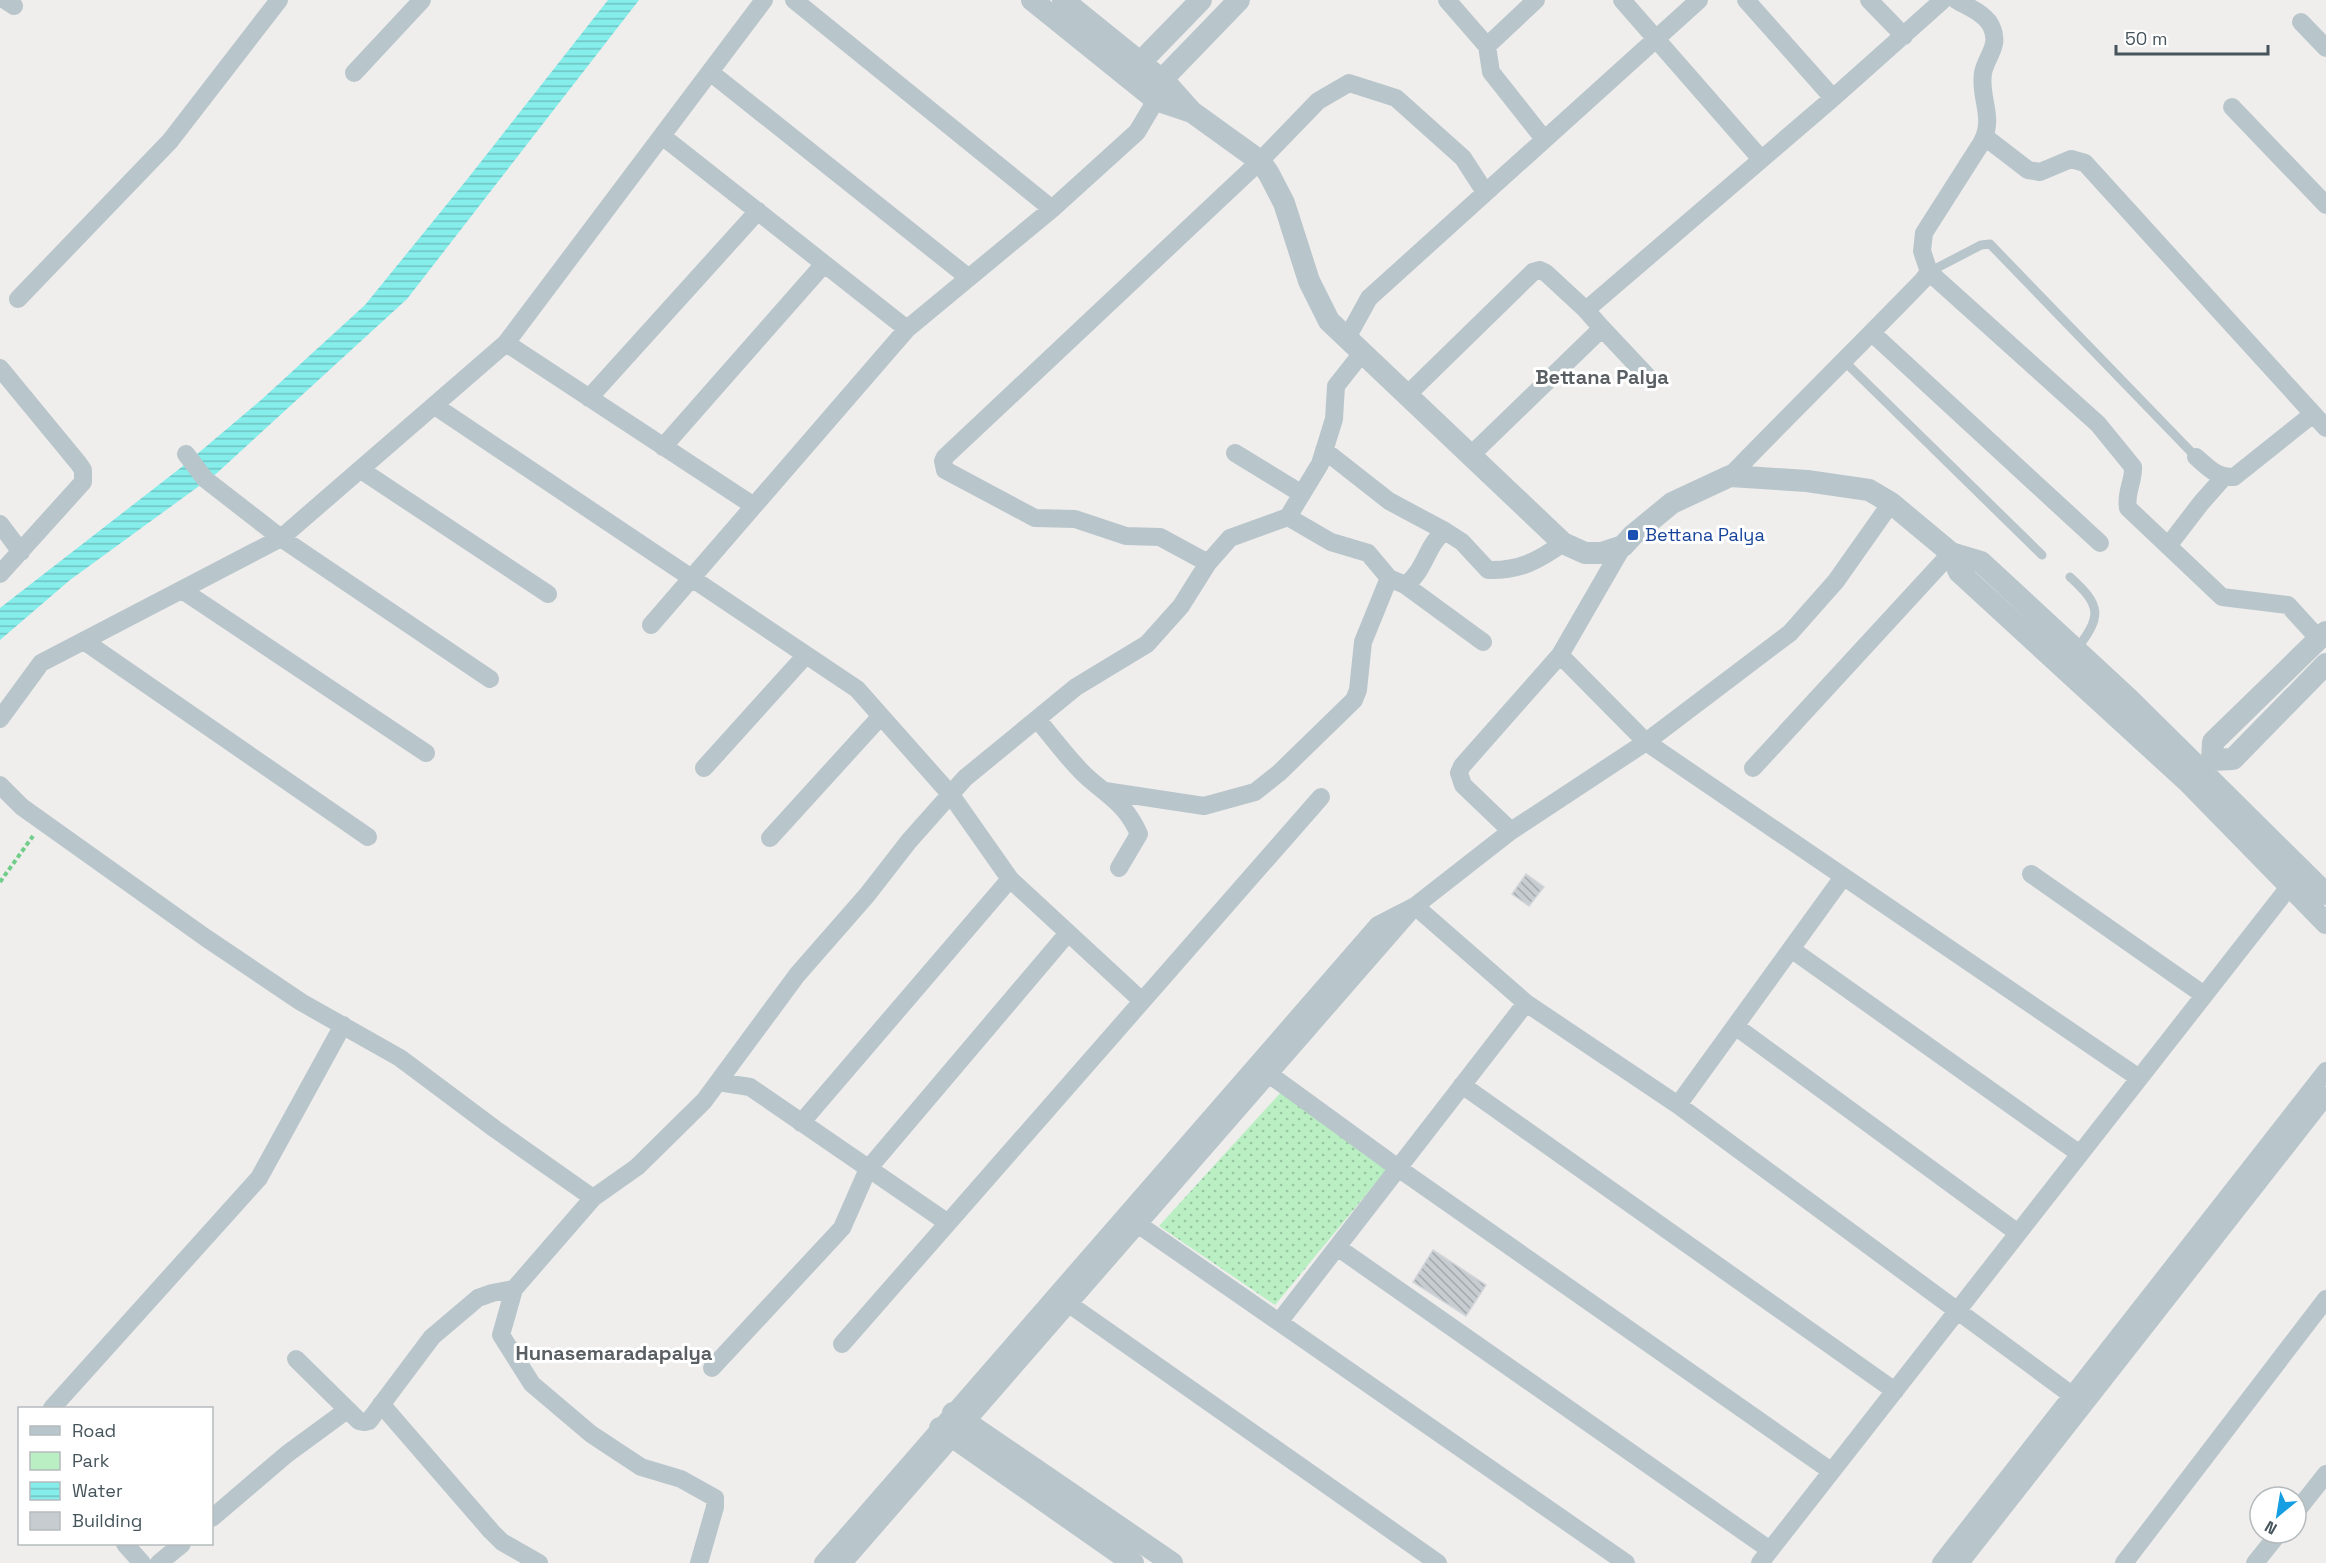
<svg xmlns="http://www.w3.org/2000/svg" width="2326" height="1563" font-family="'Space Grotesk',sans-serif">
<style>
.green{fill:url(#green-dots)}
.water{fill:url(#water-rules)}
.building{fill:url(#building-back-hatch);stroke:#d1d5d9;stroke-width:1.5}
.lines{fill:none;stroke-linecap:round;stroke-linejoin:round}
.path{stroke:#71ce8a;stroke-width:4;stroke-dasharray:4.5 3;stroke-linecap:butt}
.service{stroke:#b8c6cb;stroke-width:9}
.minor{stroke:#b8c6cb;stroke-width:18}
.tertiary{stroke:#b8c6cb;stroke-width:22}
.transit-dot{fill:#1a4fb4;stroke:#fff;stroke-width:2}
.labels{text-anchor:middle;stroke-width:6;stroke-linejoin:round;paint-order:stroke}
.transit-label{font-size:18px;fill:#164399;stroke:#fff;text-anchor:start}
.neighbourhood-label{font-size:20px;font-weight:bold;fill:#595f62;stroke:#fff}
</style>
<defs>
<pattern id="green-dots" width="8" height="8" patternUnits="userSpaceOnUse" patternTransform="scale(1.5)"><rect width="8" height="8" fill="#b9efc2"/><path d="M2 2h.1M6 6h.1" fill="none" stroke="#98c4a1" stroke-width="1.8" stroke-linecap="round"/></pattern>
<pattern id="water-rules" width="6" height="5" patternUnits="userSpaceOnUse" patternTransform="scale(1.5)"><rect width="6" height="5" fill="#85edea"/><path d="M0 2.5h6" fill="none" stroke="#6fc3c1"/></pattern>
<pattern id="building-back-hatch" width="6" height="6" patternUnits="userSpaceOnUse" patternTransform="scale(1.5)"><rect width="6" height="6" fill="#c7ccd0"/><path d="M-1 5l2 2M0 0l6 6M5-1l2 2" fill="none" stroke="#a3a8ac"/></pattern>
</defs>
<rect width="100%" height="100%" fill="#f0eded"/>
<path class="green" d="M1283,1090l105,78 -113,137 -116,-79z"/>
<path class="water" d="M608,0h31l-232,299 -190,174 -147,107 -70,60v-32l183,-142 78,-66 104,-95 104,-128z"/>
<path class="building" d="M1526,874l18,13 -15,19 -17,-12z
M1433,1250l53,35 -20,31 -53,-34z"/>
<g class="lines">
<path class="path" d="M0,882l33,-46"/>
<path class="service" d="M1929,272l52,-27 9,-1 206,213
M1843,360l199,195
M2070,577c32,29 32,39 6,73"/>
<path class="minor" d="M5,0l9,6
M794,0l258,209
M1447,0l40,46 4,26 53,67
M1622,0l139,159
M1746,0l87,98
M1869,0l35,36
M2301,22l25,26
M1487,46l49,-46
M710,72l259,206
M354,73l68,-73
M2232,107l94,98
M662,136l245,193
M1985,137l43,33 12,2 31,-13 14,4 241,265
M1929,272l169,152 35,43c1,14 -8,26 -5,41l94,89 66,8 31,34
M18,299l152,-158 109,-141
M1600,326l47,50
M1872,333l228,210
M1347,338l22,-40 330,-298
M506,343l248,163
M0,368l79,96 4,6v12l-83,92
M1407,395l126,-123 7,-2 6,3 40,37
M589,398l169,-187
M435,406l422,283 94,106 59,84 132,122
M663,447l161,-183
M1324,450l65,51 56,30
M1235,453l67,41
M186,454l19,25 76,59 209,141
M1471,455l127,-123 2,-6 -14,-16 247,-212 110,-98
M2196,457c13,11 21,21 38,20l79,-63
M361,470l187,124
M1730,476c64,-66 129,-130 193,-196l6,-8 -7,-21 2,-18 58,-91c13,-25 -3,-44 1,-69 3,-16 17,-27 9,-45 -5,-14 -24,-21 -36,-28
M1288,517l43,25 37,11 21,25 16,7c20,-13 21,-40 40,-54l17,11 26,28c31,1 50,-9 75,-27
M0,524l21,28
M2168,546l33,-43 23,-26
M1208,563l-48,-26 -34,-1 -51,-17 -40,-1 -90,-48 -2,-9 2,-4 315,-296 58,-60 31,-18 47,15 67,60 22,34
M1405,585l78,57
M182,590l244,163
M651,625l256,-296 145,-120 85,-77 19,-32
M84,641l284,196
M1560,655l86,87 493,336
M0,719l41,-56 240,-125 225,-195 258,-343
M1037,719c16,19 31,40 49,57 23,21 39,27 53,58l-20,34
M704,768l102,-113
M1753,768l198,-215
M0,785l22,22 184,131 95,64 99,56 95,71 98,69
M1105,791l99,15 51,-14 24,-19 75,-73 4,-10 5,-48 26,-64
M1511,831l-48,-46 -4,-12 3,-7 98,-111 63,-109
M770,838l111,-122
M2031,874l173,121
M1415,906l111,97 152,102 406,299
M1791,949l289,205
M1735,1026l283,207
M1259,1067l139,101 433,303
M718,1082l32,5 198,136
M1462,1085l433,306
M1678,1105l165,-228
M801,1123l209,-244
M1129,1218l497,345
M1337,1247l433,303
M1059,1297l379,266
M1279,1322l247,-319
M842,1344l479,-547
M296,1359l63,62 6,1 4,-1 63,-84 46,-39 14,-5 22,-4
M712,1368l130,-140 26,-59 200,-236
M381,1404l110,127 11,11 37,21
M52,1408l207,-230 84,-153
M2296,1512l30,-38
M212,1518l75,-64 60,-44
M125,1544l17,19
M159,1563l23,-19
M699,1563l16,-56v-9l-34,-19 -40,-12 -50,-33 -59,-50 -31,-49 13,-46 79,-91 44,-31 67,-66 93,-126 70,-80 42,-54 56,-63 111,-91 71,-43 34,-38 27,-43 22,-25 58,-21 32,-53 14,-45 2,-33 26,-33
M823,1563l555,-638 37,-19 96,-75 135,-89 144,-109 46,-52 55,-78
M843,1563l565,-649
M1760,1563l529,-676
M1941,1563l385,-492
M1960,1563l366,-467
M2124,1563l202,-264
M2255,1563l24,-30"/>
<path class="tertiary" d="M1032,0l124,100 33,11
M1063,0l104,84 25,28 68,49 9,13 15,29 25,78 20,40 234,222 22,10h17l21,-7 10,-11 39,-32 58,-27 77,5 62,9 22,13 60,50 30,9 147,136 198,196
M1130,73l71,-73
M1152,90l87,-90
M1951,553l8,19 230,211 137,140
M2212,760l1,-18 113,-110
M2192,780l20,-20 21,-1 93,-95
M953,1413l219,150
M940,1428l193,135"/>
</g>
<rect class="transit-dot" x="1627" y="529" width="12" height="12" rx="3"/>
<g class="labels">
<g class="transit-label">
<text x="1645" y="541">Bettana Palya</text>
</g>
<g class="neighbourhood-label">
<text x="1602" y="384">Bettana Palya</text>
<text x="614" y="1360">Hunasemaradapalya</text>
</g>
</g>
<rect x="18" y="1407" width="195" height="138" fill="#ffffff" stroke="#b5bbbd" stroke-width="1.5"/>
<rect x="30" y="1426" width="30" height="9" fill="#b8c6cb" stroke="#b5bbbd" stroke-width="1.5"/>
<text x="72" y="1437" font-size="18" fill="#45555b">Road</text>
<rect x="30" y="1452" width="30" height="18" fill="#b9efc2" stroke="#b5bbbd" stroke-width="1.5"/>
<text x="72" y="1467" font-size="18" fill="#45555b">Park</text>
<rect x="30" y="1482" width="30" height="18" fill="url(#water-rules)" stroke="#b5bbbd" stroke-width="1.5"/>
<text x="72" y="1497" font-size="18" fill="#45555b">Water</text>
<rect x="30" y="1512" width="30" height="18" fill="#c7ccd0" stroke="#b5bbbd" stroke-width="1.5"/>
<text x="72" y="1527" font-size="18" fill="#45555b">Building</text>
<g transform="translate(2278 1515) rotate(210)"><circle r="28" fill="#ffffff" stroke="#b5bbbd" stroke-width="1.5"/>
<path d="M0-4.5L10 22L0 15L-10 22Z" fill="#159ee1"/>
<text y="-9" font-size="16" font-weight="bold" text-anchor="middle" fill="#45555b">N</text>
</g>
<path d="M2116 45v9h152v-9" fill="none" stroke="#45555b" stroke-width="3"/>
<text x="2125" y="45" font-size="18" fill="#45555b" stroke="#ffffff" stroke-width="4.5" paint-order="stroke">50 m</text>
</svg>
